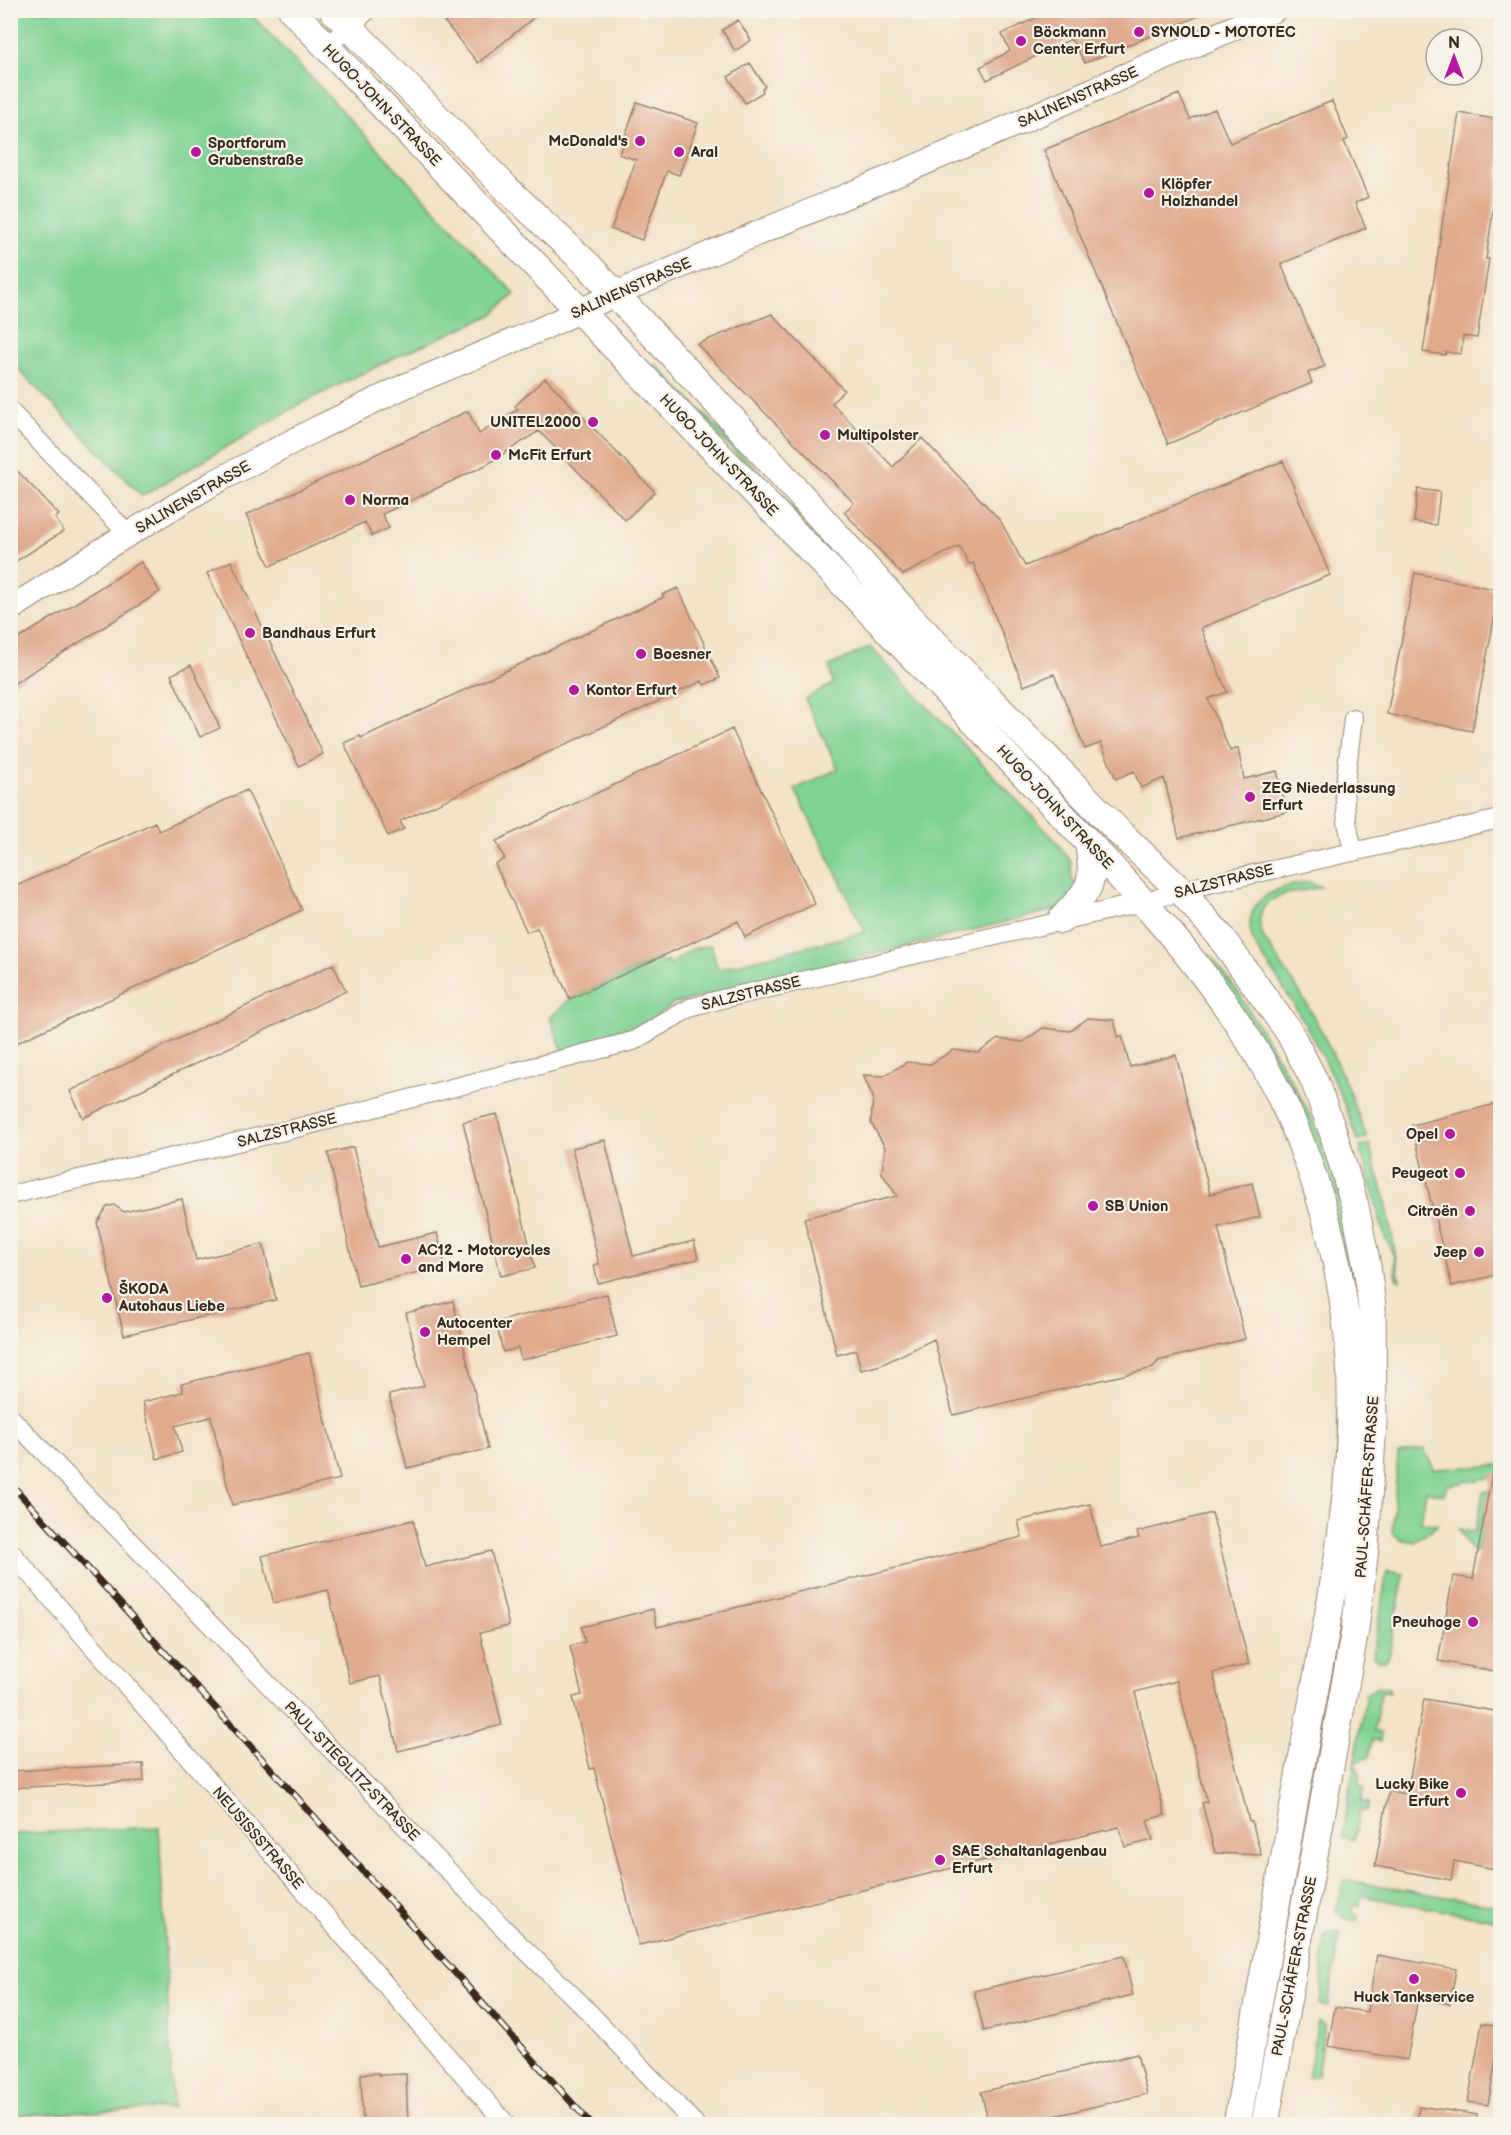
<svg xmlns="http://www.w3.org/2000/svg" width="1511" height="2135" font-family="'Balsamiq Sans',sans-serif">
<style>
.green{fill:#7ed294;stroke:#5c7e59;stroke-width:1.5}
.building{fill:#e0aa8e}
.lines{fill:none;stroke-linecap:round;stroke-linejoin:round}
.minor-casing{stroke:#978673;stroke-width:20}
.tertiary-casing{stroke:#978673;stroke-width:26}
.secondary-casing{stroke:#978673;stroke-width:29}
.minor{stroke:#fff;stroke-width:18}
.tertiary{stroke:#fff;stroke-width:24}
.secondary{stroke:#fff;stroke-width:27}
.rail-casing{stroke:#3b2a1e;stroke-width:7}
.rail{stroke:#f7f3e8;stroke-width:4.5;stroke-dasharray:14;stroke-linecap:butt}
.poi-dot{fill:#b5179e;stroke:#f7f3e8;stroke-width:2}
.labels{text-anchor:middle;stroke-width:4.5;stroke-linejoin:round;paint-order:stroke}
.poi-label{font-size:15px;font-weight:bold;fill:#3b2a1e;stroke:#f7f3e8;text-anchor:start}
.street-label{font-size:15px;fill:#3b2a1e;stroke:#f7f3e8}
</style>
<rect width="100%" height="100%" fill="#f7f3e8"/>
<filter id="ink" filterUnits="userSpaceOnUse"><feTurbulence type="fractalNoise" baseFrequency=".0167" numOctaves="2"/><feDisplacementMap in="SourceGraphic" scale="12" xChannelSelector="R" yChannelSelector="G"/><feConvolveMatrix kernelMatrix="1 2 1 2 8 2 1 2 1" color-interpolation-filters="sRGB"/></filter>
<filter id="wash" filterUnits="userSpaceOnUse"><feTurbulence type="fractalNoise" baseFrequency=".008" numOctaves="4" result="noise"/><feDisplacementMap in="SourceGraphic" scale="24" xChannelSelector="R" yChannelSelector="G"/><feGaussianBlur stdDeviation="1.35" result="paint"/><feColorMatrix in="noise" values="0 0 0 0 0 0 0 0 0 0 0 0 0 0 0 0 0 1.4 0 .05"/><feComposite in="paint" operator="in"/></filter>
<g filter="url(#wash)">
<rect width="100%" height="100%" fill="#f3e3c8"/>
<path class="green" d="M10,11h238l267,283 -23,21 -94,41 -96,47 -160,93 -131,-134z
M656,364l323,336 -1,4 -326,-337z
M870,647l187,195 14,20 1,19 7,4 -21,24 -385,95c-38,31 -64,36 -110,48l-13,-34 20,-19 89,-41 3,6 5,-3 2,4 23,-16 19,-4 7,24 147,-37 -70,-143 43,-20 -33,-70 28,-15 -4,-18z
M1308,882l13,5c-29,7 -74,7 -58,50 14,22 30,43 43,66 25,43 44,88 61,135l-9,3c-21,-62 -51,-118 -87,-172 -9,-14 -22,-28 -21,-45 1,-30 33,-38 58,-42z
M1210,954l30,41 21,35 42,71 16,33 10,25 11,37 19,98 1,195 -21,159 -34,185 -3,-2 32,-184 8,-405 -137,-285z
M1369,1144l17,57 14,80 -3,-2 -3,-23 -10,-22 -24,-87z
M1424,1449l10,20 66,-4v11l-53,9 -2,10 -19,-4 -5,31 17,3 -23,17 -12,-2 -11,-7 6,-80z
M1500,1489v8l-12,-2 -10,57 -6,-1 -14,-22 17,3 8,-40z
M1387,1571l17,3 -15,83 -2,3c-7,3 -9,1 -14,-5z
M1379,1686l10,2v4l-8,-1 -7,40 7,2 -1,9 -8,-2 -3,17 -15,6 6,10 -1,13 5,1 -3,14 8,2 -2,8 -7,-1 -6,30 -12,-3 24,-143z
M159,1827l14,281 -162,8v-282z
M1345,1880l155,26v15l-138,-25 -2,9h-7l-2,8 7,1 -1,7 -14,-3 -7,-8z
M1333,1932l7,1 -12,73 -8,-1c4,-23 0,-48 5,-70z
M1318,2021l7,2 -8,52 -9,3z"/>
<g id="blocks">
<path class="building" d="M435,10h108l-65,53z
M1052,10h159v1l-126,52 -14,-24 -84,41 -7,-13 30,-16 -8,-17z
M738,20l13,20 -16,11 -13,-21z
M750,63l15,23 -3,3 1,3 -18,11 -17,-26z
M1179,94l11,25 25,-10 15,34 102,-42 16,38 -4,2 24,56 -13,6 11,25 -85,36 44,102 -17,7 4,10 -144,61 -124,-294z
M637,102l61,21 -19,52 -12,-4 -25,69 -31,-11 25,-69 -17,-6z
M1459,113l41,7v43l-14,96h3l-12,79 -14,-2 -2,18 -15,-2 -1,3 -22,-3z
M772,314l72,76 -12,13 61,64 29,-29 78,82 25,46 258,-105 47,114 -129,53 26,64 -19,7 22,52 8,-3 6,31 33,-8 10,41 -108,26 -15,-60 -23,10 -7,-17 -18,8 -15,-36 -16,6 -31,-75 -30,12 -51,-123 -4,2 -10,-19 -56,29 -59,-63 10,-9 -157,-159z
M545,378l110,114 -30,28 -86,-89 -53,34 -104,49 7,14 -17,8 -7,-14 -95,44 -24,-51 222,-104 11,23 39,-25 -3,-3z
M10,463l49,52 -4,3 9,13 -54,34z
M1418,489l22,3 -4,33 -22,-3z
M231,561l92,193 -24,12 -92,-193z
M141,562l19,30 -150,94v-42z
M1415,573l85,17 -28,141 -85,-17z
M678,588l42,90 -16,7 -2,-4 -302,140 4,8 -16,7 -44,-93 16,-7 1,2 303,-141 -2,-2z
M191,665l29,63 -20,9 -29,-62z
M732,729l83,175 -70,33 -7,-16 -168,78 -33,-71 -10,4 -16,-33 -16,-35 10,-5 -9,-18z
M247,790l55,120 -292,136v-157l145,-67 4,9z
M333,964l13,27 -263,127 -13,-27z
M1088,1018l26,2 4,17 4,-1 8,31 46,-12 34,139 42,-11 8,34 -42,10 27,112 -87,22 -5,7 -200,47 -19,-76 -53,26 -20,5 -5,-20 -19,5 -33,-137 93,-22 -15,-23 3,-26 -14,-24 2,-26 -10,-22 21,1 23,-14 24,2 22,-14 25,3 20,-14 25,3 20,-14 27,3z
M1500,1103v171l-48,12 -40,-161z
M497,1114l38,154 -34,8 -38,-154z
M605,1140l28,116 61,-15 4,18 -100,24 -4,-18 5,-1 -27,-116z
M353,1147l25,100 59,-14 8,33 -87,20 -30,-133z
M182,1199l14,61 67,-16 13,56 -152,35 -27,-112 10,-16 7,-2 10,7z
M607,1294l10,42 -96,24 -3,-12 -15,4 -7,-30z
M453,1301l35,148 -81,19 -18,-73 35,-9 -18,-73z
M309,1353l31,126 -108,26 -21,-88 -36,9 7,26 -25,7 -14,-57 40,-10 -2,-8z
M1492,1473l8,1v198l-62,-11 15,-85 20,3z
M1090,1504l11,43 38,-9 -2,-6 75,-19 37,151 -36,9 36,148h3l9,34 -46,-2 -13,-50 5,-1 -30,-121 -42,11 30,123 -18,5 6,20 -28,7 -6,-20 -480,118 -45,-177 -4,1 -17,-72 9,-2 -12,-49 15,-4 -4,-15 72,-18 4,18 365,-90 -4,-16z
M413,1520l12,47 66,-16 18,75 -29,7 22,92 -104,26 -18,-75 -30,7 -22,-93 -54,13 -12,-47z
M1424,1699l76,13v158l-46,-9 -3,19 -76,-14 14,-75 18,3z
M143,1764l1,17 -134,7v-17z
M1377,1955l79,14 -6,35 -32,-6 -11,62 -79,-14 7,-39 32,5z
M1124,1956l9,39 -149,36 -10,-40z
M1482,2023l18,3v34l-4,-1 -8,46 -20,-3z
M1137,2054l10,40 -126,30h-32l-8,-32z
M379,2073v2l27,-1 2,50h-45l-2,-50z
M1419,2106l58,9 -1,9h-45l-14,-2z"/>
</g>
</g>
<g filter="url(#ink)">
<use href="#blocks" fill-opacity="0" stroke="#978673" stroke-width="1.5"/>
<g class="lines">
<g class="minor-casing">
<path id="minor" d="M326,47l42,-37
M10,411l118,123
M1353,718l-9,74 3,30 6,29
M10,1195l287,-67 336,-87 57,-33 32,-9 422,-97 56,-16 300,-67
M10,1417l505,523 65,63 115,121
M10,1551l496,573"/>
</g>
<g class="tertiary-casing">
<path id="tertiary" d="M10,609l97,-62 108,-65 103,-54 89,-43 132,-55 92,-43 378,-160 265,-117"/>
</g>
<g class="secondary-casing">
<path id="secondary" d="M292,10c211,225 428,443 640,667 46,49 93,98 139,147 66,70 134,143 184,226 55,90 88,206 95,312 7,122 -20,244 -42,364 -24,132 -47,265 -71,398
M333,10l174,179 81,76 145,155 177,197 211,217 60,57 39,45 69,96 25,48 19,52 22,74 12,60 5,41 1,115 -8,127 -10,81 -90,494
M1061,920c28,-31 36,-34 27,-78"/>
</g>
<use href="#minor" class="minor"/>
<use href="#tertiary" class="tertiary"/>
<use href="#secondary" class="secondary"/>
<g class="rail-casing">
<path id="rail" d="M10,1483l273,299 308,342"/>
</g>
<use href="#rail" class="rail"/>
</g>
</g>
<g class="poi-dot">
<circle cx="1139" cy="32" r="6"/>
<circle cx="1021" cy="41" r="6"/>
<circle cx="640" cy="141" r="6"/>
<circle cx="196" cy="152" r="6"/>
<circle cx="679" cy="152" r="6"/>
<circle cx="1149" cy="193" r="6"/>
<circle cx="593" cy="422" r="6"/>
<circle cx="825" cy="435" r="6"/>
<circle cx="496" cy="455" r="6"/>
<circle cx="350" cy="500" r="6"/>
<circle cx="250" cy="633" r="6"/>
<circle cx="641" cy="654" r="6"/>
<circle cx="574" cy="690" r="6"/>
<circle cx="1250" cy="797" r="6"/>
<circle cx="1450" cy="1134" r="6"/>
<circle cx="1460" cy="1173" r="6"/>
<circle cx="1093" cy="1206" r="6"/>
<circle cx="1470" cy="1211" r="6"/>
<circle cx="1479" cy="1252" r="6"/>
<circle cx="406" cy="1259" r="6"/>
<circle cx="107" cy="1298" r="6"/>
<circle cx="425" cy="1332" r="6"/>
<circle cx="1473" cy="1622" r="6"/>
<circle cx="1461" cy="1793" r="6"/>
<circle cx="940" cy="1860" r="6"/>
<circle cx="1414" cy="1979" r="6"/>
</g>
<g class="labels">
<g class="poi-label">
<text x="1033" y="37">Böckmann<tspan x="1033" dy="17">Center Erfurt</tspan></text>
<text x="1151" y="37">SYNOLD - MOTOTEC</text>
<text x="628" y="146" text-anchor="end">McDonald's</text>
<text x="208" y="148">Sportforum<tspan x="208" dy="17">Grubenstraße</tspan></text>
<text x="691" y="157">Aral</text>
<text x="1161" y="189">Klöpfer<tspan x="1161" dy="17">Holzhandel</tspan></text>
<text x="581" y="427" text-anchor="end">UNITEL2000</text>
<text x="837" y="440">Multipolster</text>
<text x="508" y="460">McFit Erfurt</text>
<text x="362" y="505">Norma</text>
<text x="262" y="638">Bandhaus Erfurt</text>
<text x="653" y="659">Boesner</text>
<text x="586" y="695">Kontor Erfurt</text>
<text x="1262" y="793">ZEG Niederlassung<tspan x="1262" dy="17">Erfurt</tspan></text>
<text x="1438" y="1139" text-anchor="end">Opel</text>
<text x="1448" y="1178" text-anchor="end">Peugeot</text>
<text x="1105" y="1211">SB Union</text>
<text x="1458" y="1216" text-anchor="end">Citroën</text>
<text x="418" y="1255">AC12 - Motorcycles<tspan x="418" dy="17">and More</tspan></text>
<text x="1467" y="1257" text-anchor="end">Jeep</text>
<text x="119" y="1294">ŠKODA<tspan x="119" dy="17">Autohaus Liebe</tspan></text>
<text x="437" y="1328">Autocenter<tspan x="437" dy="17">Hempel</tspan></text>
<text x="1461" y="1627" text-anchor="end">Pneuhoge</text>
<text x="1449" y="1789" text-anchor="end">Lucky Bike<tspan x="1449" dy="17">Erfurt</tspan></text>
<text x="952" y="1856">SAE Schaltanlagenbau<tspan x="952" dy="17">Erfurt</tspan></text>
<text x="1414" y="2002" text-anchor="middle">Huck Tankservice</text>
</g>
<g class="street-label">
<text transform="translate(1078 97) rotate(-24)" y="5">SALINENSTRASSE</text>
<text transform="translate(382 105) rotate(46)" y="5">HUGO-JOHN-STRASSE</text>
<text transform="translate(631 288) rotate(-24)" y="5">SALINENSTRASSE</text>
<text transform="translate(719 455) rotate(46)" y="5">HUGO-JOHN-STRASSE</text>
<text transform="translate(193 497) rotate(-30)" y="5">SALINENSTRASSE</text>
<text transform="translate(1055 807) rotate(47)" y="5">HUGO-JOHN-STRASSE</text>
<text transform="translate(1224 881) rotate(-14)" y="5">SALZSTRASSE</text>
<text transform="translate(751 993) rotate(-14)" y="5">SALZSTRASSE</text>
<text transform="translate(287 1130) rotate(-14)" y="5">SALZSTRASSE</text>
<text transform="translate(1367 1487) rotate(-86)" y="5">PAUL-SCHÄFER-STRASSE</text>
<text transform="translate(352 1771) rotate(46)" y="5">PAUL-STIEGLITZ-STRASSE</text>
<text transform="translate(258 1838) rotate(49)" y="5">NEUSISSSTRASSE</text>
<text transform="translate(1294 1966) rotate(-79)" y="5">PAUL-SCHÄFER-STRASSE</text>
</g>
</g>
<rect width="1511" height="2135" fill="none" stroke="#f7f3e8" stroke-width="36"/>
<g transform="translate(1454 57)"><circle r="28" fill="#f7f3e8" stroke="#aca397" stroke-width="1.5"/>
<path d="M0-4.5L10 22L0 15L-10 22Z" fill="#b5179e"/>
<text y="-9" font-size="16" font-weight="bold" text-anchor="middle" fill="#3b2a1e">N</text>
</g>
</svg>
